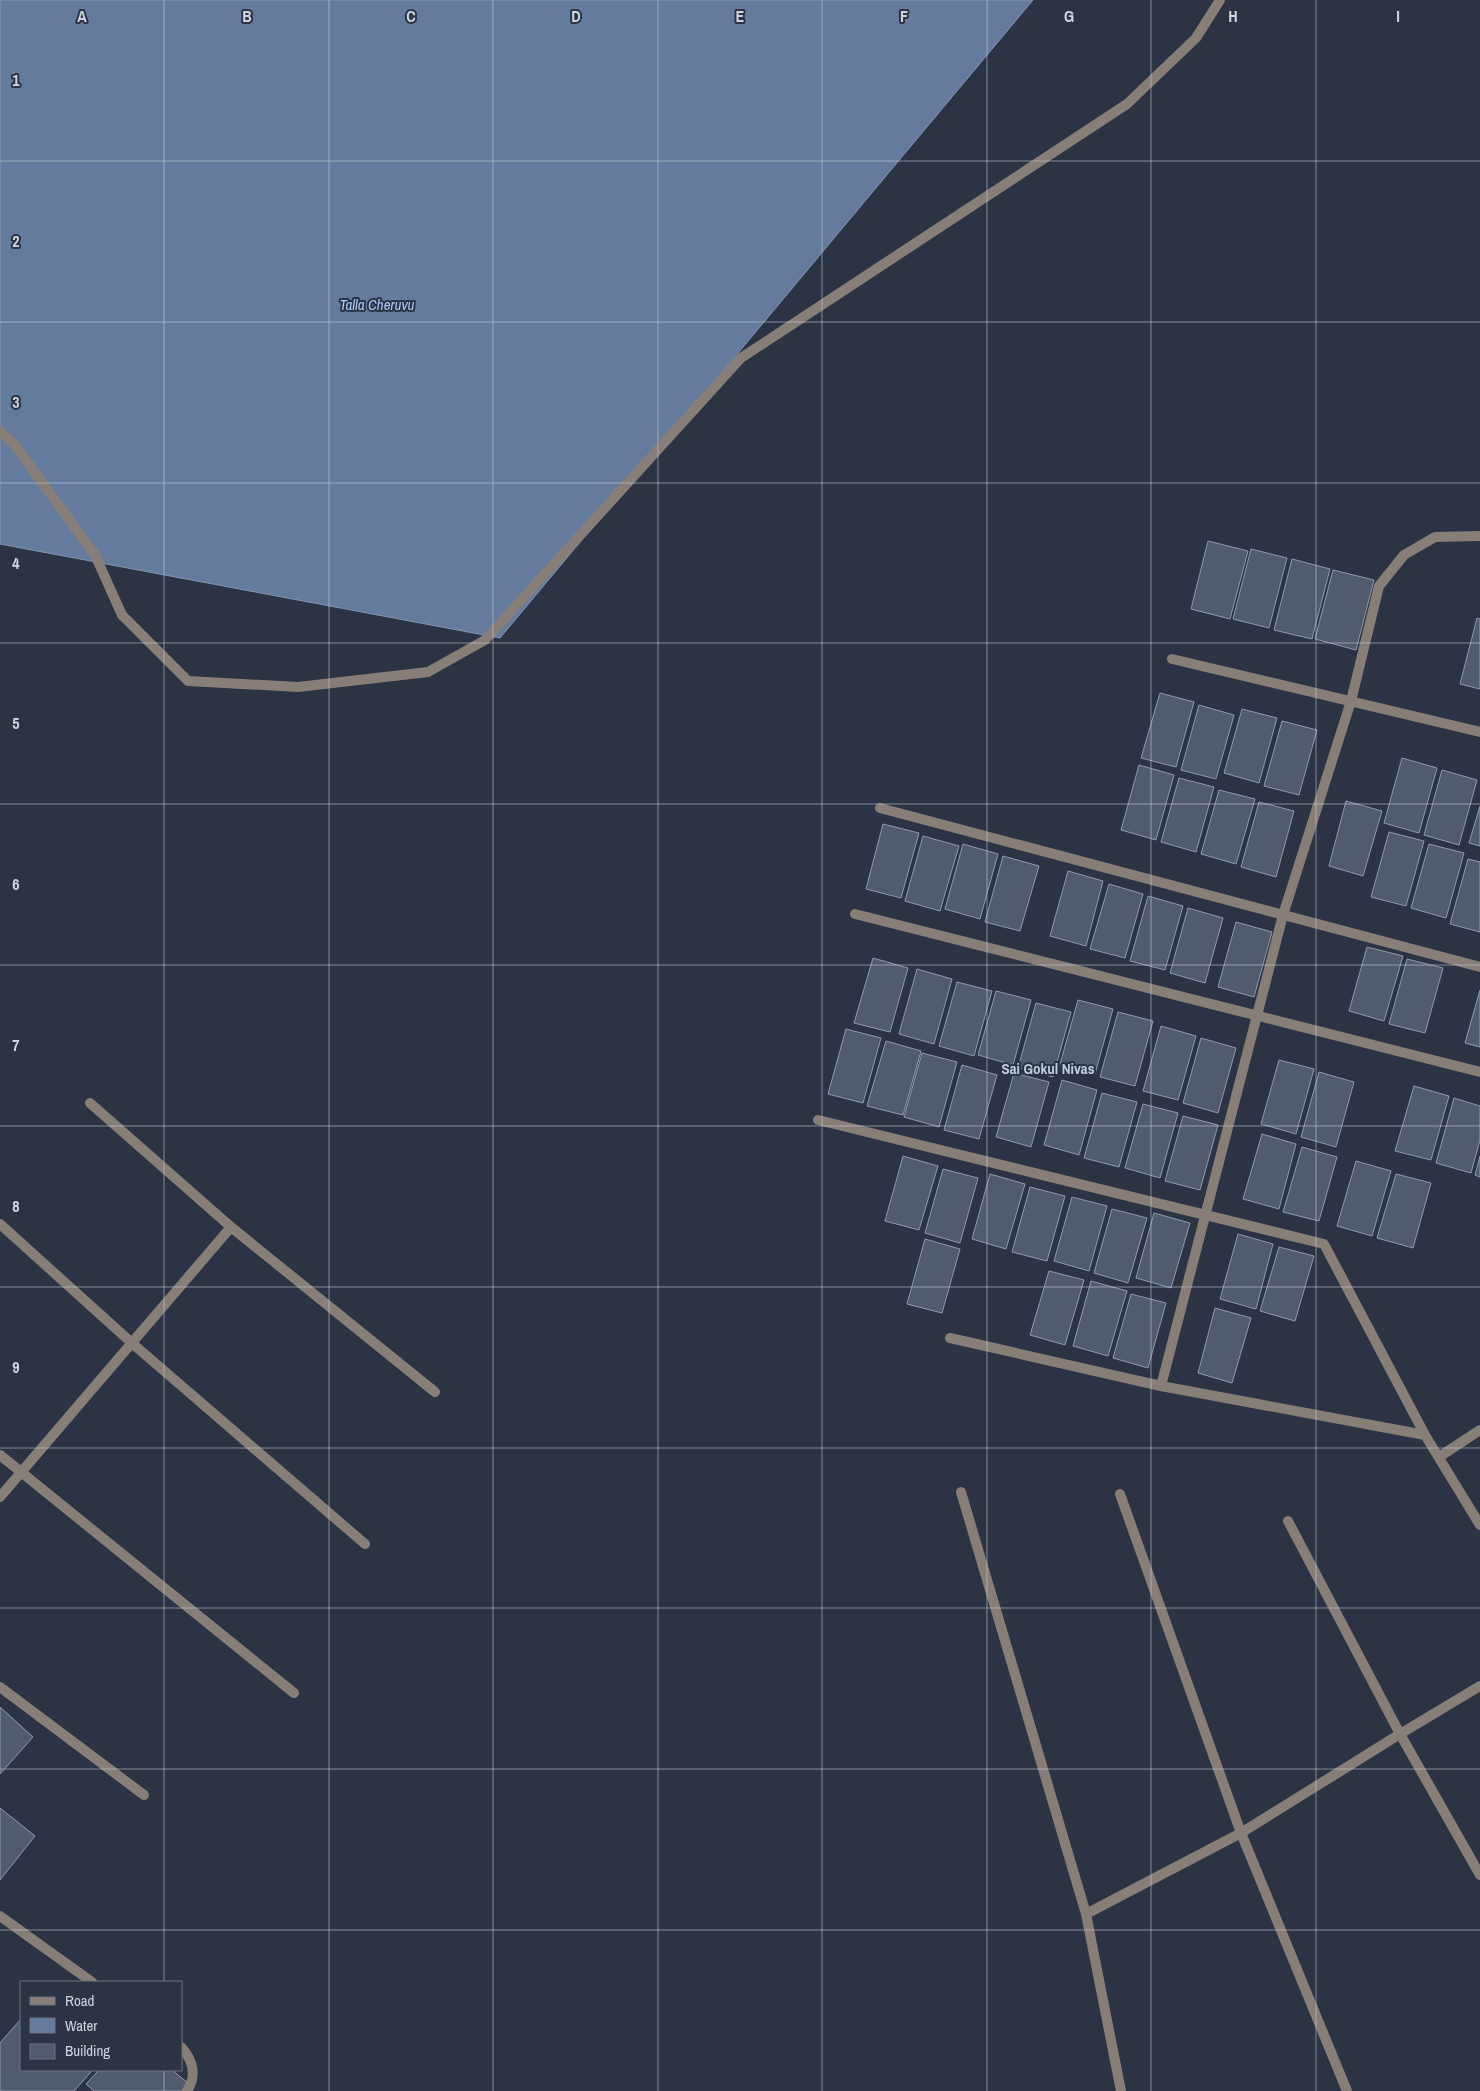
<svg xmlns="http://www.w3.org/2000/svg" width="1480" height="2091" font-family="'Archivo Narrow',sans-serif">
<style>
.water{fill:#647b9d;stroke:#8495b0}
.building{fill:#525a6d;stroke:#919aaf}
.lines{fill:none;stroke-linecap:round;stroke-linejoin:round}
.minor{stroke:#877e78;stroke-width:10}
.grid{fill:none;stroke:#ced3de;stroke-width:1;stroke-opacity:0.55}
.labels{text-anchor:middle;stroke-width:4;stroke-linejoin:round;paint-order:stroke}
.water-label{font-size:15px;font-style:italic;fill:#accaf7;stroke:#2b3344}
.neighbourhood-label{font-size:15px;font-weight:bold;fill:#c1cbe0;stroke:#2b3344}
.grid-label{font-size:16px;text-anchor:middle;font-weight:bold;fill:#ced3de;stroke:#2b3344;stroke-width:4;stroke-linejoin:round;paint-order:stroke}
</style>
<rect width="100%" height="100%" fill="#2b3344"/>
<path class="water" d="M0,0h1033l-533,638 -500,-94z"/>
<path class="building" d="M1208,541l40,10 -18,68 -39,-10z
M1251,549l36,9 -18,70 -36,-9z
M1292,559l38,10 -18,70 -38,-9z
M1333,570l41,10 -18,70 -41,-11z
M1477,618l3,1v70l-20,-5z
M1160,693l34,9 -18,65 -35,-9z
M1199,705l35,10 -18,64 -35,-9z
M1242,709l35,9 -18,65 -35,-10z
M1282,721l35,9 -18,65 -35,-9z
M1402,758l35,10 -18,65 -35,-10z
M1139,765l35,10 -18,65 -35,-10z
M1442,770l35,10 -18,65 -35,-10z
M1179,778l35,9 -18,65 -35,-10z
M1219,790l36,9 -19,65 -35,-10z
M1346,801l36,10 -19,65 -34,-10z
M1259,802l35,9 -18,66 -35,-10z
M1480,806v40l-11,-3z
M883,824l36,9 -18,65 -35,-9z
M1389,832l35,9 -18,65 -35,-9z
M923,836l36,10 -19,65 -35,-10z
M963,844l35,10 -18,65 -35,-10z
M1429,844l35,9 -18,65 -35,-10z
M1003,856l36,10 -19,65 -35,-9z
M1468,859l12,3v70l-30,-8z
M1068,871l35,10 -17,65 -36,-10z
M1109,884l34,10 -18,64 -35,-9z
M1148,896l35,10 -18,64 -35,-9z
M1188,908l35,10 -18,65 -35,-10z
M1236,922l36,10 -18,65 -36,-10z
M1367,947l36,9 -19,65 -35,-10z
M873,958l35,10 -18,64 -36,-9z
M1407,959l36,9 -18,65 -36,-9z
M917,969l35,10 -18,65 -35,-10z
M957,982l35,9 -18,65 -35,-10z
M1480,990v57l-15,-4z
M996,991l35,9 -18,65 -35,-10z
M1078,1000l35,9 -18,65 -35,-10z
M1036,1003l35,9 -18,65 -35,-9z
M1118,1012l35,9 -18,65 -35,-9z
M1161,1026l35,10 -18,64 -35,-9z
M846,1029l35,9 -18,65 -35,-9z
M1201,1038l35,10 -18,65 -35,-10z
M886,1041l35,10 -18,64 -36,-9z
M922,1053l35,9 -18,65 -35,-10z
M1279,1060l35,9 -18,65 -35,-10z
M962,1065l35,10 -18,64 -35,-9z
M1319,1072l35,10 -18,65 -35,-10z
M1014,1073l35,9 -18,65 -35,-10z
M1062,1080l35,10 -18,65 -35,-10z
M1414,1086l35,10 -18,64 -36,-9z
M1102,1093l35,9 -18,65 -35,-9z
M1454,1098l26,8v34l-9,33 -35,-10z
M1143,1104l35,9 -18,65 -35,-10z
M1183,1116l35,9 -18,65 -35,-9z
M1262,1134l34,10 -17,65 -36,-10z
M1302,1147l35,10 -18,64 -36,-9z
M903,1156l35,10 -19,64 -34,-9z
M1480,1156v21l-5,-2z
M1356,1161l35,10 -19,65 -35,-10z
M943,1169l35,9 -18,65 -35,-10z
M990,1174l35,10 -19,65 -34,-10z
M1396,1174l35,9 -18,65 -36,-10z
M1030,1187l35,9 -18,65 -35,-9z
M1072,1197l35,9 -18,65 -35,-10z
M1112,1209l35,9 -19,65 -34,-10z
M1154,1213l36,10 -19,65 -35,-10z
M1238,1234l35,10 -17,65 -36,-10z
M925,1239l35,10 -18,64 -35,-9z
M1279,1247l35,9 -19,65 -35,-10z
M1049,1271l35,9 -19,65 -35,-10z
M1091,1281l36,10 -19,65 -35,-10z
M1131,1294l35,9 -18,65 -35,-10z
M1215,1308l36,10 -19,65 -34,-10z
M0,1707l33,30 -33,37z
M0,1808l35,28 -35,44z
M21,2019v51h68l2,2 -17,19h-74v-48z
M99,2070h73l16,13 -5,8h-89l-8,-7z"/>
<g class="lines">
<path class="minor" d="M0,431l14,13 81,111 27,60 66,66 110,6 130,-15 57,-32 256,-282 386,-254 69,-66 24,-38
M1172,659l308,73
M880,808l600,159
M855,914l625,158
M818,1120l506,124 101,191 55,90
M0,1224l133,120 232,200
M231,1227l204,165
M950,1338l211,48 264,49
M1161,1386l122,-471 68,-214 28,-115 25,-31 31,-18 45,-1
M0,1455l294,238
M1439,1457l41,-27
M961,1492l125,422 35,177
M1120,1494l121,339 106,258
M0,1497l231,-270 -141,-124
M1288,1521l112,213 80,141
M0,1687l144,108
M1086,1914l155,-81 159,-99 80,-48
M0,1916l92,66
M181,2047c12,13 16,29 6,44"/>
</g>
<path class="grid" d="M164,0v1982M329,0v2091M493,0v2091M658,0v2091M822,0v2091M987,0v2091M1151,0v2091M1316,0v2091M0,161h1480M0,322h1480M0,483h1480M0,643h1480M0,804h1480M0,965h1480M0,1126h1480M0,1287h1480M0,1448h1480M0,1608h1480M0,1769h1480M0,1930h1480M164,2070v21"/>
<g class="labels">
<g class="water-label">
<text x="377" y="310">Talla Cheruvu</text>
</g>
<g class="neighbourhood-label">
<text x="1048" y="1074">Sai Gokul Nivas</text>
</g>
</g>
<g class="grid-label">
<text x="82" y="22">A</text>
<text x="247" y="22">B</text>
<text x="411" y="22">C</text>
<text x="576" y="22">D</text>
<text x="740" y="22">E</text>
<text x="904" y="22">F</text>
<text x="1069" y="22">G</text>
<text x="1233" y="22">H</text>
<text x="1398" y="22">I</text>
<text x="16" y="86">1</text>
<text x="16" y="247">2</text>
<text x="16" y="408">3</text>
<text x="16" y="569">4</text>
<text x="16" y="729">5</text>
<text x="16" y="890">6</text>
<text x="16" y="1051">7</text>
<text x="16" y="1212">8</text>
<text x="16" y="1373">9</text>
</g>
<rect x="20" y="1981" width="162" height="90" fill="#2b3344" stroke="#6c7382"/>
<rect x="30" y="1997" width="25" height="8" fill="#877e78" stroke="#6c7382"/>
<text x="65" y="2006" font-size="15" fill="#ced3de">Road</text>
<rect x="30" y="2018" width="25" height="15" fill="#647b9d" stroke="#6c7382"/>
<text x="65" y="2031" font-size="15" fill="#ced3de">Water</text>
<rect x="30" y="2044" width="25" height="15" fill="#525a6d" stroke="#6c7382"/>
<text x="65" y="2056" font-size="15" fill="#ced3de">Building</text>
</svg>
